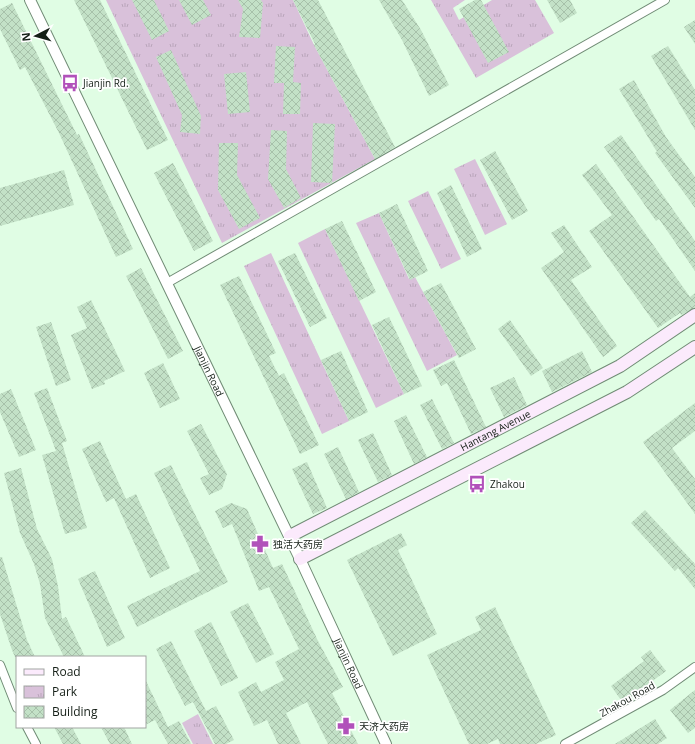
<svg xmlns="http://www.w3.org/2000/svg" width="695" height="744" font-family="'Open Sans','Noto Sans SC',sans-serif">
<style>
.park{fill:url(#park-tufts)}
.building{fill:url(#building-cross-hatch)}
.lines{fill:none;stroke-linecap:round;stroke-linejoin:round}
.minor-casing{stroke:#708b75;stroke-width:10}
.tertiary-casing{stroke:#708b75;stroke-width:12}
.secondary-casing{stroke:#708b75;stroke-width:14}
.minor{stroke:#fff;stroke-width:8}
.tertiary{stroke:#fff;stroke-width:10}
.secondary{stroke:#fbeafc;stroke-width:12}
.labels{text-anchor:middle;stroke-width:3.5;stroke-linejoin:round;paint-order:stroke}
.poi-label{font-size:10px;fill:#151f17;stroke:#fff;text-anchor:start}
.street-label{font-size:10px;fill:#151f17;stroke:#fff}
</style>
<defs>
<pattern id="park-tufts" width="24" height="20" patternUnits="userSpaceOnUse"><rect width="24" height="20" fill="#d9c1da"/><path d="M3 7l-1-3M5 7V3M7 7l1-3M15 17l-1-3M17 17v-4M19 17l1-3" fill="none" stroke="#b9a5ba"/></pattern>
<pattern id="building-cross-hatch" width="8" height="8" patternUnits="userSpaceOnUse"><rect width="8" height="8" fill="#c3e1c7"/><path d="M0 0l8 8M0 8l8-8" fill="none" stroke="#a7c1aa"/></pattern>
</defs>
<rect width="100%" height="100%" fill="#e0fde4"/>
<path class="park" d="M106,0h187l21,45 61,114 -153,84z
M431,0h34l-12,8 6,12 33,-20h43l19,33 -78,45z
M475,159l32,65 -22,11 -31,-66z
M428,191l33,68 -20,10 -33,-68z
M379,213l30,66 6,-2 42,78 -30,16 -71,-148z
M325,229l79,165 -28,14 -78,-165z
M271,253l78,168 -27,13 -78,-168z
M198,714l15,30h-20l-11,-21z"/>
<path class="building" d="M74,0h26l68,140 -21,10z
M132,0h22l15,31 -17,9z
M179,0h24l8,15 -19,10z
M238,0h23l2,3 -3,35 -21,-1 4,-28z
M293,0h25l77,147 -20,12 -61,-114 1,-1z
M379,0h23l19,30 28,55 -20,11 -27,-56z
M475,0h6l28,52 -21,11 -29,-54z
M547,0h23l7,13 -17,10z
M12,3l65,132 2,-1 54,115 -17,8 -57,-124 -34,-66 -5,3 -20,-41v-20z
M695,20v24l-11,-17z
M276,46l19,1 -2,35 8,1 -1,31h-17l1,-31h-10z
M668,46l27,44v40l-44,-74z
M171,50l30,66 -1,18 -20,-2 2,-17 -26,-58z
M246,72l4,40 -22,2 -4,-40z
M634,80l32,57 29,40v31l-40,-55 2,-1 -38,-63z
M313,123l22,1 -3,59 -21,-1z
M271,130l16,1 -1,38 15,29 -17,10 -16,-29z
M621,135l74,106v30l-36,-52 -3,2 -52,-74z
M219,143h19l-1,32 23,43 -21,11 -21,-39z
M495,151l33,60 -16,9 -32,-60z
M173,163l40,78 -19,10 -40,-78z
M596,164l94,133 5,-4v15l-14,7 -1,-2 -22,15 -69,-97 23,-16 -30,-40z
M64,170l10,35 -74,21v-38z
M451,185l31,64 -15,8 -30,-64z
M397,204l31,67 -18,9 -31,-67z
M342,221l34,71 -17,9 -34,-72z
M564,225l28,42 -21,13 46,66 -14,11 -62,-89 23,-16 -13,-19z
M295,253l32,65 -17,9 -32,-66z
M141,268l42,83 -15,8 -42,-83z
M239,276l37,77 -7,3 10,20 5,-3 35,72 -19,9 -80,-169z
M441,283l35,66 -17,9 -36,-66z
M91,300l34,71 -21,10 1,3 -13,5 -21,-54 16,-7 -10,-21z
M389,317l33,69 -18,8 -32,-69z
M510,320l33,48 -12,8 -33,-47z
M51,322l20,58 -15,6 -20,-59z
M341,351l27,61 -19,9 -28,-61z
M582,351l10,21 -40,20 -10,-21z
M454,360l32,67 -15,7 -24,-51 -6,3 -8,-16z
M163,363l17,36 -20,9 -16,-35z
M514,377l13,28 -23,12 -14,-29z
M47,388l20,53 -5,2 25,85 -22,6 -23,-79 14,-4 -22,-58z
M11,389l25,61 -17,7 -19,-45v-18z
M432,399l22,44 -12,6 -22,-44z
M695,403v28l-23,17 23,31v35l-52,-72z
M406,415l21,42 -13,7 -20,-43z
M201,424l26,50 -5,15 -13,6 -9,-17 9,-4 -22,-43z
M373,433l19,42 -14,7 -20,-42z
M100,441l26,58 10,-5 34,74 -20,10 -36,-80 -8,4 -24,-53z
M338,447l21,45 -13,7 -22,-45z
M307,462l20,46 -14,6 -21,-45z
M171,465l57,117 -91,45 -10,-21 73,-35 -46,-98z
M21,468l16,61 15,30 6,27 4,33 4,-2 19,40h-21l-19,-39 -5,-34 -6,-20 -14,-31 -16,-60z
M231,503l16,6 26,59 9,-4 36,77 25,46 -11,6 26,51h-30l-21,-42 -21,11 15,31h-23l-11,-24 -13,6 -16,-34 18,-10 5,10 23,-12 -9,-18 24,-13 -30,-62 -10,4 -27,-67 -9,4 -8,-17z
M645,510l50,54v25l-17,-21 -3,3 -44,-48z
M401,533l6,12 -9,5 39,84 -44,22 -46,-96z
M0,557h2l25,83 8,17h-20l-3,-7 -12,-36z
M95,571l30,67 -18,9 -29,-68z
M248,603l26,51 -18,9 -26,-51z
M495,607l61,128 -20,9h-36l-2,-5 -11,5h-18l-42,-89 54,-25 -6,-13z
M211,622l27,56 -17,8 -27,-55z
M171,641l35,70 10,-5 18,34 -8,4h-11l-22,-42 -8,4 -29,-57z
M650,650l16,21 -43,32 -12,-17 33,-25 -3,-4z
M145,679l23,48 11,-6 12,23h-23l-13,-24 -10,5z
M695,690v38l-7,5 -18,-23z
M655,719l12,19 -9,6h-43z
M54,727h18l9,17h-18z
M101,727h23l8,17h-22z"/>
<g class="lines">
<g class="minor-casing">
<path id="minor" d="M167,283l498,-283
M0,665l17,43
M27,727l9,17
M565,744l98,-54 32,-23"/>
</g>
<g class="tertiary-casing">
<g id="tertiary">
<path id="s1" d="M30,0l270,559 86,185"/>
</g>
</g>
<g class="secondary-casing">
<g id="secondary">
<path id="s2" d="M290,536l330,-170 75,-51"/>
<path d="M300,559l327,-167 68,-45"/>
</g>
</g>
<use href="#minor" class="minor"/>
<use href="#tertiary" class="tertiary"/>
<use href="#secondary" class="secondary"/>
</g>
<defs>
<g id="bus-bare" transform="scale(1.38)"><path d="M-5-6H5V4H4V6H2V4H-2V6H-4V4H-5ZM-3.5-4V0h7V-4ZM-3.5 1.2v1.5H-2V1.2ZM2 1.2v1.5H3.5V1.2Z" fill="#b151ba" stroke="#fff" stroke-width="2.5" paint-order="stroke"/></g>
<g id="pharmacy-bare" transform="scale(1.38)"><path d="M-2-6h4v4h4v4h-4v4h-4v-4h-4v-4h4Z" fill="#b151ba" stroke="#fff" stroke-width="2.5" paint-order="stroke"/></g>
</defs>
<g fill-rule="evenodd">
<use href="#bus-bare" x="70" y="83"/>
<use href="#bus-bare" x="477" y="484"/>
<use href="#pharmacy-bare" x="260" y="544"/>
<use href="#pharmacy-bare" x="346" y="726"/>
</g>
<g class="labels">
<g class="poi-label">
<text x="83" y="87">Jianjin Rd.</text>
<text x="490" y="488">Zhakou</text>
<text x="273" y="548">独活大药房</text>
<text x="359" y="730">天济大药房</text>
</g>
<g class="street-label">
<text dy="4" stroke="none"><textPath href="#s1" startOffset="412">Jianjin Road</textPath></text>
<text dy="4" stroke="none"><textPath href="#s2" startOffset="231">Hantang Avenue</textPath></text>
<text dy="4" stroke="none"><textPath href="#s1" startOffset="736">Jianjin Road</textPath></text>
<text transform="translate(627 699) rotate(-29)" y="4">Zhakou Road</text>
</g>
</g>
<rect x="16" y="656" width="130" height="72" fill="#ffffff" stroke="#a1a5a2"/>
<rect x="24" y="669" width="20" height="6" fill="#fbeafc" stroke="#a1a5a2"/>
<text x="52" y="676" font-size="12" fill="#151f17">Road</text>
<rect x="24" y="686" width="20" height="12" fill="url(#park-tufts)" stroke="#a1a5a2"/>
<text x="52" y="696" font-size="12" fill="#151f17">Park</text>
<rect x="24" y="706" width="20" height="12" fill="url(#building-cross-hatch)" stroke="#a1a5a2"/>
<text x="52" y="716" font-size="12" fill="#151f17">Building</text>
<g transform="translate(36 36) rotate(264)" stroke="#ffffff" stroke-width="3" paint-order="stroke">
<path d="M0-3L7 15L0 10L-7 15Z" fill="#151f17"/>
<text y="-6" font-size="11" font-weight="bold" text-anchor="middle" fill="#151f17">N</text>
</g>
</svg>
